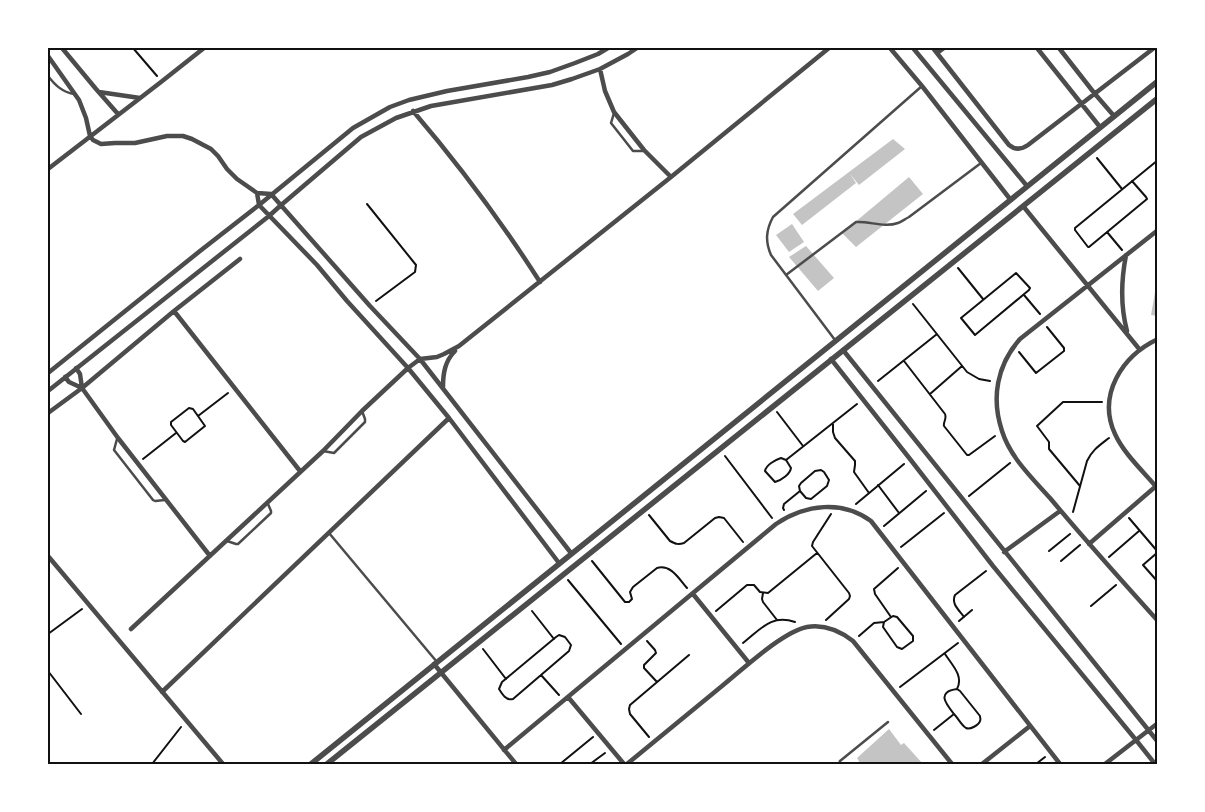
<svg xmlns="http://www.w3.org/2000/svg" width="1205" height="812" font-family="'Work Sans',sans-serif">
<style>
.building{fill:#c4c4c4}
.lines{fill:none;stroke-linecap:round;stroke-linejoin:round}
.path{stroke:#111;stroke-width:2}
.service{stroke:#4c4c4c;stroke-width:2.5}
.minor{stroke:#4c4c4c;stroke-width:4.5}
.tertiary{stroke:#4c4c4c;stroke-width:5.5}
.neatline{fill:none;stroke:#111;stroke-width:2}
</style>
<rect width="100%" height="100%" fill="#fff"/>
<path class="building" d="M893,139l12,10 -46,36 -9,-11 6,9 -54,42 -9,-11z
M909,177l14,17 -67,53 -14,-14z
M792,224l12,18 -15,10 -13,-17z
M806,246l28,32 -16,13 -29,-34z
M1157,281h1v35l-7,-1z
M889,729l12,16 3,-2 19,21h-65l2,-1 -3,-5z"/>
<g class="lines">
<path class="path" d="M133,48l24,28
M1097,158l25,31
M1132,181l14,16 1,2 -58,48h-1l-13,-17v-2l83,-68
M367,204l49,61 -1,7 -39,29
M1107,232l15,18
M958,268l25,31
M1016,273l14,15 -1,2 -54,45 -14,-17z
M1024,295l16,19
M913,304l54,68 12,7 11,2
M1019,352l17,21 28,-22v-3l-17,-21
M904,361l41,53c2,5 -2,8 -1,12l23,29h2l26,-19
M878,381l59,-47
M930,394l32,-28
M189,408l4,1 12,17 -20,16 -2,-1 -12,-16v-3z
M777,412l26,34
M198,416l30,-23
M833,424v8l2,6 20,23v4l-1,7 15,21
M725,456l47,62
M143,459l33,-26
M786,460l5,8c-1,6 -9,12 -16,14l-10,-11c1,-6 10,-11 16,-13l5,2 71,-56
M878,485l21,28
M1080,486l-31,-37v-7l-12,-16 26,-24h39
M969,496l41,-33
M856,504l48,-40
M784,510l-1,-2 1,-4 16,-13 -1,-5 2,-3 14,-12 6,-1 3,2 5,8 -2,6 -16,13 -5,-1 -6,-7
M1073,512l14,-51c5,-11 13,-16 22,-23
M649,515l21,26c6,3 8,4 14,2l31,-25 4,-1 5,1 19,24
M1129,518l29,34
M884,526l42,-35
M901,547l43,-34
M1049,551l21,-17
M1158,552l-15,13 15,17
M1109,557l30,-26
M592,561l33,41h4l3,-3 -2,-7 3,-5 24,-19c14,-4 22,11 30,20
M1061,561l19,-16
M568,580l53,64
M763,593l-1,6 1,3 14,18
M1091,606l25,-21
M532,611l22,28
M716,611l31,-26h7l6,7 8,1 49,-40
M893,616l4,1 16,19v5l-11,8 -5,-2 -14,-20 1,-5z
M891,617l-16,-23 -1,-5 24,-21
M964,617c-5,-7 -13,-13 -9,-22l31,-24
M826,620l23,-21 1,-3 -1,-3 -37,-47 1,-4 18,-28
M959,621l13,-11
M48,634l34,-25
M859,636l15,-13 10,-1
M647,641l8,9 1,3 -12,12v3l13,14
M743,643c18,-14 28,-29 52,-21
M483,649l23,30
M945,654c7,11 19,22 12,35
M48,671l33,43
M541,675l-28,24c-7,2 -11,-5 -14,-10l3,-7 54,-45 3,-2 6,2 6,8 -2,6 -28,24 18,20
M900,687l58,-44
M934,730l20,-16c4,4 7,11 12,14 4,2 13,-3 14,-7 1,-2 0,-3 0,-5l-20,-25 -3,-2c-21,3 -11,15 -3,25
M649,737l-19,-23 -1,-5 1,-4 59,-50
M152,764l29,-37
M560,764l33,-27
M590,764l15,-11
M1036,764l9,-7"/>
<path class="service" d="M48,76c7,9 14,16 26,18
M614,113l-3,10 22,28h10
M786,275l70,-53c14,-1 28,6 42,1 3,-1 7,-4 11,-6l72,-54
M835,340l-64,-85c-6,-14 -5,-25 2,-38l149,-131
M117,439l-3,11 39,50 2,1 10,-1
M323,451l11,2 31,-31v-3l-3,-8
M329,533l108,129
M227,541l9,3h2l33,-31v-2l-3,-7
M839,764l1,-3 48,-39"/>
<path class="minor" d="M62,48l34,41 22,25
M890,48l32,38 88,113
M913,48l114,138
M933,48l76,97c6,5 12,5 19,0l126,-97
M1037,48l63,79
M1059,48l36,46 19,22
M937,53l7,-5
M48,56l31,44 7,18 4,18 3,4 8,4 14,-1h20l32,-7h16l9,3 19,10 7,7 9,13 10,10 20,14 14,1 99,112 50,53 151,194
M600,69l5,22 9,21 30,38 27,27
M99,92l41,6
M413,111c47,55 88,110 127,171
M48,169l113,-87 43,-34
M257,193l2,12 58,60 30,36 61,67 41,50 110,145
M1023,206l117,144
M1158,230l-138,109c-23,26 -29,59 -18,92 8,26 30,47 48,67 35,42 71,82 108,123
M1126,255c-5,26 -6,50 1,76
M174,311l126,160
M1158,339c-36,17 -61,56 -43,95 9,20 29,38 43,55
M843,350l315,392
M831,359l79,100 83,107 143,174 19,24
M76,368l4,6 2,14
M48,373l152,-122 59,-46 94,-77 37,-21 19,-7 38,-9 81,-14 22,-5 25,-9 23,-9 10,-6
M65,377l4,5 13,6 36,50 92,118
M443,387c0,-14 2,-26 12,-36
M48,391l221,-175 11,-10 81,-69 35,-19 35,-12 121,-21 20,-6 28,-10 28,-15 9,-6
M48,413l34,-25 92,-77 66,-52
M1089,544l66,-57
M1004,552l56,-41
M48,556l175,208
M693,594l56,69
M131,629l192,-178 39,-40 46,-43 12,-9 17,-2 7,-3 15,-8 212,-169 158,-129
M434,664l82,100
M162,692l287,-274
M568,697l56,67
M504,750l272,-226c30,-20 66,-24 95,-3l189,243
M627,764c32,-26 63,-52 95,-78 20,-16 60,-54 85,-59 17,-3 33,4 46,14l99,123
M982,764l48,-38
M1105,764l53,-41"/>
<path class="tertiary" d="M311,764l847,-683
M327,764l831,-666"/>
</g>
<rect width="1205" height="812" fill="none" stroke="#ffffff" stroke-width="98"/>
<rect x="49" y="49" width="1107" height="714" class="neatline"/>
</svg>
